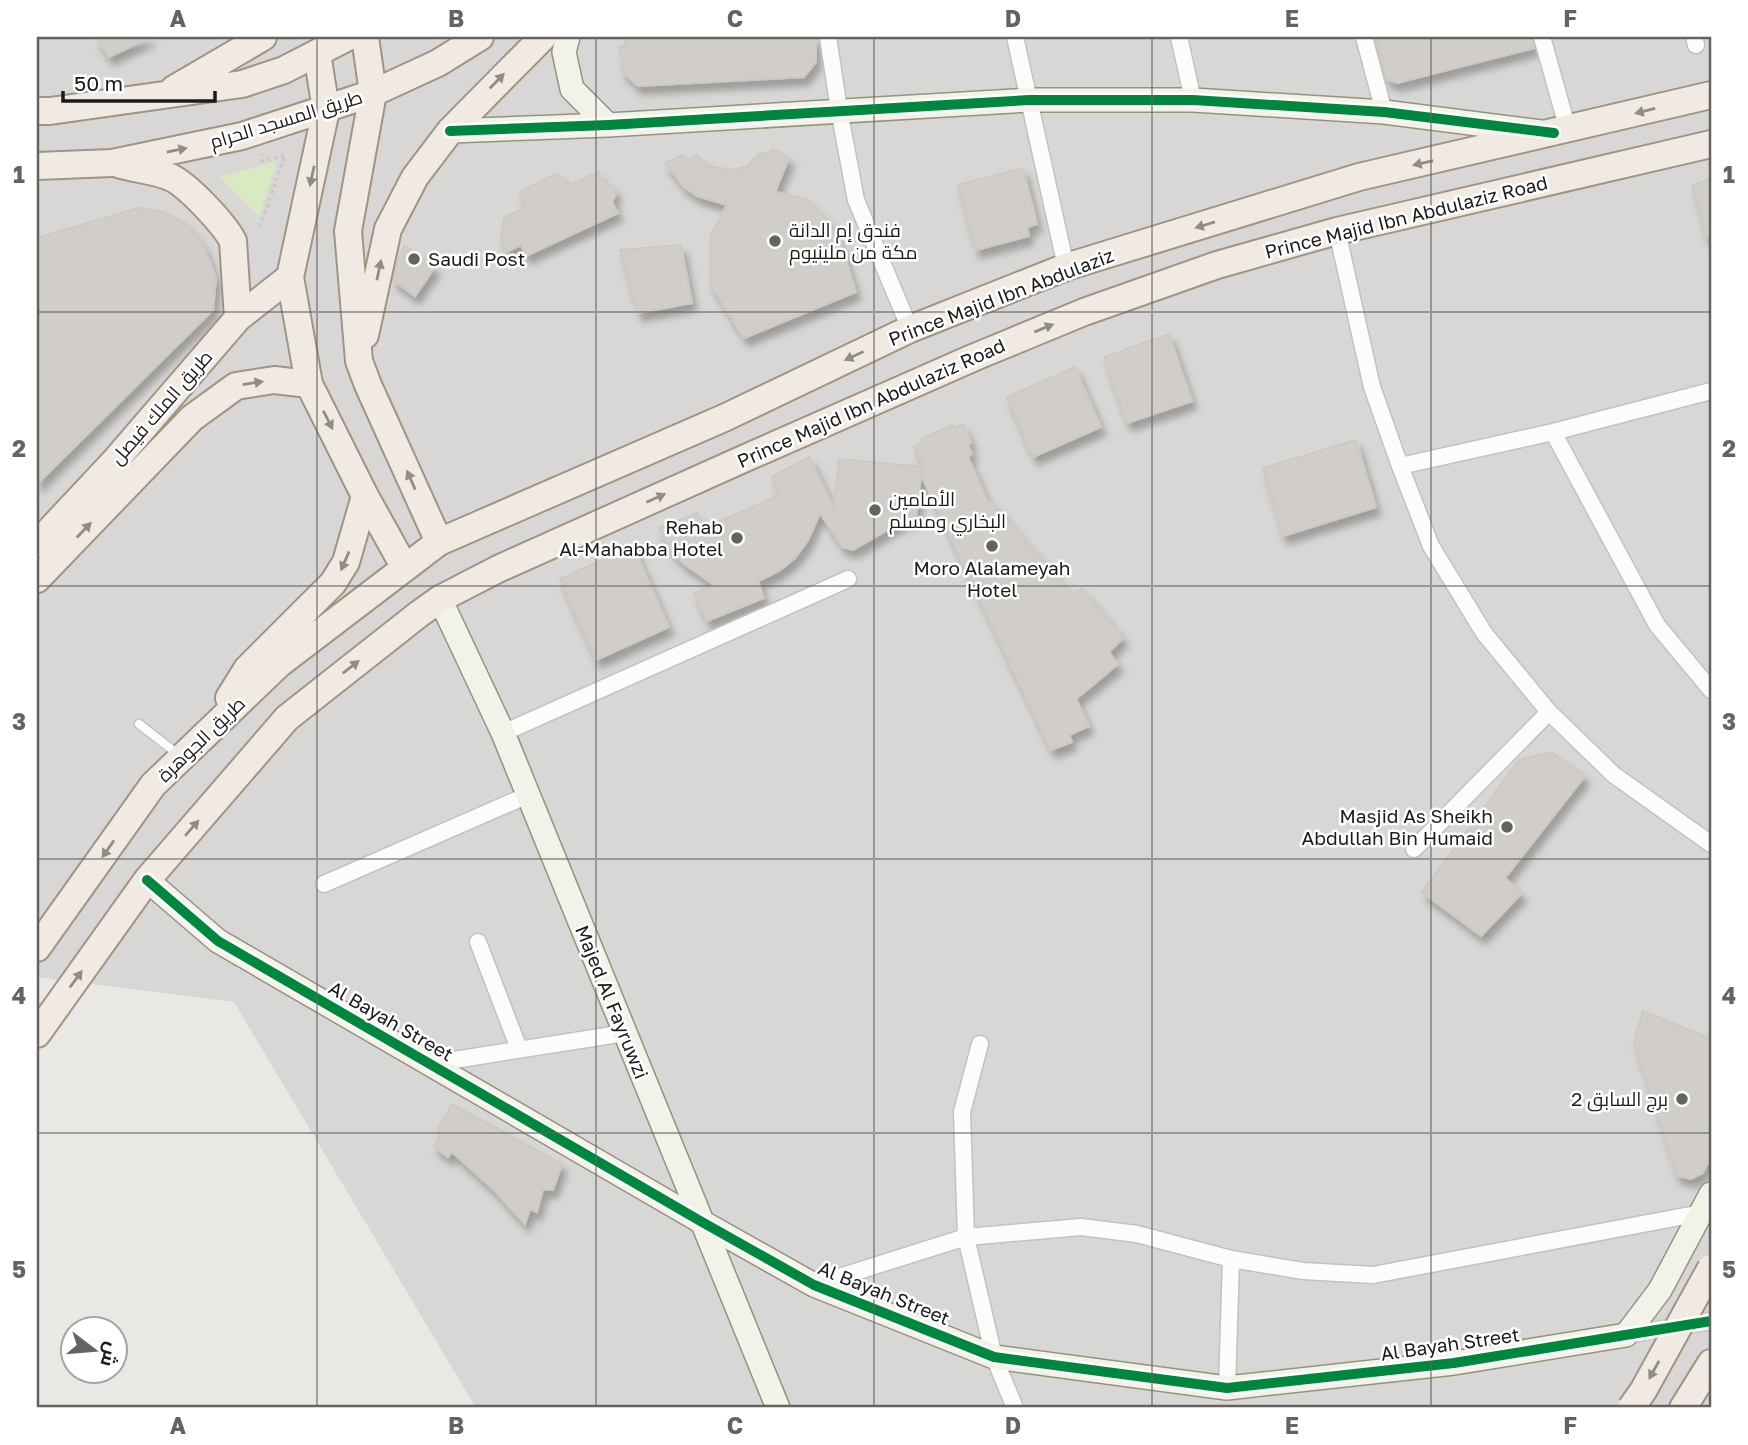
<svg xmlns="http://www.w3.org/2000/svg" width="1748" height="1445" font-family="'Golos Text',Cairo,sans-serif">
<style>
.residential{fill:#d9d7d5}
.grass{fill:#d7eac0}
.building{fill:#d1ceca;stroke:#cdc9c5;stroke-width:2;filter:url(#shadow)}
.lines{fill:none;stroke-linecap:round;stroke-linejoin:round}
.lane-casing{stroke:#c2c2c0;stroke-width:11}
.street-casing{stroke:#c2c2c0;stroke-width:19}
.secondary-casing{stroke:#93947c;stroke-width:26}
.primary-casing{stroke:#a09581;stroke-width:30}
.path{stroke:#d6c6c3;stroke-width:3.5;stroke-dasharray:3.5 3.5;stroke-linecap:butt}
.lane{stroke:#fcfcfb;stroke-width:8}
.street{stroke:#fcfcfb;stroke-width:16}
.secondary{stroke:#f2f2e8;stroke-width:23}
.primary{stroke:#f0eae2;stroke-width:26}
.primary-bridge-casing{stroke:#a09581;stroke-width:30;stroke-linecap:butt}
.primary-bridge{stroke:#f0eae2;stroke-width:26}
.cycleway-casing{stroke:#fff;stroke-width:15}
.cycleway{stroke:#00873e;stroke-width:10}
.oneway{fill:#908d88}
.grid{fill:none;stroke:#636361;stroke-width:2;stroke-opacity:0.55}
.poi-dot{fill:#636361;stroke:#fff;stroke-width:2.5}
.labels{text-anchor:middle;stroke-width:5;stroke-linejoin:round;paint-order:stroke}
.street-label{font-size:19px;fill:#1b1b1b;stroke:#fff}
.poi-label{font-size:19px;fill:#1b1b1b;stroke:#fff;text-anchor:start}
.neatline{fill:none;stroke:#636361;stroke-width:2.5}
.grid-label{font-size:23px;text-anchor:middle;font-weight:bold;fill:#636361}
</style>
<defs>
<filter id="shadow"><feDropShadow dx="4.5" dy="8" stdDeviation="3.5" flood-color="#0004"/></filter>
</defs>
<rect width="100%" height="100%" fill="#eae8e4"/>
<path class="residential" d="M37,37h1674v1371h-1235l-242,-406 -197,-25z"/>
<path class="grass" d="M277,161l-18,56 -39,-40z"/>
<path class="building" d="M96,37h55l-42,20z
M628,37h188v25l-12,15 -166,9 -17,-16 3,-5 -5,-17 6,-3v-6h4z
M1375,37h157l2,11 -137,35 -11,-4z
M773,149l16,9 -14,34 31,7 21,21 15,28 14,44 -112,46 -33,-53v-50l16,-30 -30,-9 -13,-9 -19,-24 18,-8 5,5 9,-5 10,11 26,4 15,-4 10,-12 10,-1z
M1023,168l14,56 -10,3 2,9 -53,14 -18,-65z
M598,172l4,9 11,6 3,7 -4,8 6,11 -92,43 -5,-11 -15,7 -5,-15 3,-19 21,-11 -6,-15 39,-19 9,14z
M1711,179v58l-5,1 -14,-53z
M138,208l25,4 22,11 19,24 12,31 -3,32 -176,174v-246z
M681,245l11,58 -54,10 -18,-63z
M405,246l30,21 -20,29 -22,-16 5,-21z
M1169,334l23,67 -65,22 -23,-66z
M1075,367l26,60 -68,30 -26,-60z
M963,424l8,19 -3,2 4,9 -4,3 20,46 4,-1 80,93 10,-7 41,50 -14,14 9,12 -42,35 13,27 -20,9 3,7 -21,8 -130,-275 -5,43 -11,2 -52,30 -11,-3 -22,-34 -12,27 -13,18 -16,13 -21,10 6,17 -57,23 -13,-28 20,-8 -30,-21 -13,-13 -12,-23 38,-15 9,14 72,-31 -6,-19 37,-20 25,51 5,-49 85,8 -10,-20 9,-4 -2,-4 31,-14 2,3z
M1356,440l20,67 -93,29 -20,-68z
M633,546l36,81 -73,33 -36,-81z
M1551,752l34,24 -80,102 17,15 -41,43 -59,-44 97,-132z
M1643,1011l68,28v118l-8,16 -12,6 -14,-3 -43,-135z
M452,1104l110,60 -9,26 -10,-1 -6,23 -7,-3 -5,15 -32,-35 -41,-37 -4,5 -14,-11 5,-8v-12z"/>
<g class="lines">
<g class="lane-casing">
<path id="lane" d="M139,724l40,31"/>
</g>
<g class="street-casing">
<path id="street" d="M828,37l11,73 17,90 54,129
M1015,37l51,230
M1179,37l14,63
M1364,37l20,75
M1542,37l26,93
M1694,37l2,8
M1337,231l35,156 28,79 31,80 53,87 65,79 65,63 97,69
M1553,432l104,193 54,65
M1400,466l153,-34 158,-41
M503,733l345,-154
M1414,849l135,-137
M324,884l204,-89
M478,942l41,107
M980,1044l-18,68 4,125 28,120 21,51
M429,1064l196,-31
M814,1285l152,-48 115,-10 56,7 94,25 72,12 70,4 328,-62
M1626,1335l85,-14
M1227,1388l4,-129"/>
</g>
<g class="secondary-casing">
<path id="secondary" d="M568,37l-4,15 8,37 36,36
M450,131l158,-6 421,-25h164l191,12 157,20
M440,599l63,134 275,675
M147,880l71,61 484,281 112,63 180,72 233,31 227,-25 172,-28 34,-45 51,-96"/>
</g>
<g class="primary-casing">
<path id="primary" d="M365,37l8,56 -25,138 11,130 9,24 71,157
M317,53l9,57 -36,167 19,107 56,112 40,72
M174,89l89,-52
M37,111h13l192,-27 42,-14 64,-33
M121,165c15,4 35,6 49,12 18,8 54,47 63,64l5,77
M37,166l75,-3 130,-27 131,-43 65,-30 42,-26
M365,335l23,-106 27,-52 35,-46 93,-94
M37,544l76,-81 125,-145 52,-41
M37,579l155,-161 44,-32 38,-6 35,4
M229,698l18,-29 86,-86 13,-21 19,-66
M37,948l116,-163 126,-121 160,-122 285,-124 186,-89 156,-62 293,-90 352,-82
M37,1034l110,-154 140,-162 132,-104 21,-15 58,-30 243,-109 234,-103 109,-45 133,-47 120,-34 374,-87
M1683,1408l28,-45"/>
</g>
<path class="path" d="M260,227l25,-72 -23,6 -1,-7"/>
<use href="#lane" class="lane"/>
<use href="#street" class="street"/>
<use href="#secondary" class="secondary"/>
<use href="#primary" class="primary"/>
<g class="primary-bridge-casing">
<path id="primary-bridge" d="M1631,1408l12,-17 68,-123"/>
</g>
<use href="#primary-bridge" class="primary-bridge"/>
<g class="cycleway-casing">
<path id="cycleway" d="M450,131l158,-6 421,-25h164l191,12 170,21
M147,880l71,61 484,281 112,63 180,72 233,31 227,-25 257,-42"/>
</g>
<use href="#cycleway" class="cycleway"/>
</g>
<defs><path id="oneway-solid" d="M-6-.8H1V-3.2L6.5 0L1 3.2V.8H-6Z" transform="scale(1.75)"/></defs>
<g class="oneway">
<use href="#oneway-solid" transform="translate(497 81) rotate(-46)"/>
<use href="#oneway-solid" transform="translate(1645 111) rotate(166)"/>
<use href="#oneway-solid" transform="translate(177 150) rotate(-12)"/>
<use href="#oneway-solid" transform="translate(1423 163) rotate(167)"/>
<use href="#oneway-solid" transform="translate(312 176) rotate(102)"/>
<use href="#oneway-solid" transform="translate(1205 225) rotate(163)"/>
<use href="#oneway-solid" transform="translate(379 270) rotate(-78)"/>
<use href="#oneway-solid" transform="translate(1044 328) rotate(-22)"/>
<use href="#oneway-solid" transform="translate(854 356) rotate(155)"/>
<use href="#oneway-solid" transform="translate(253 383) rotate(-9)"/>
<use href="#oneway-solid" transform="translate(328 420) rotate(63)"/>
<use href="#oneway-solid" transform="translate(411 480) rotate(-114)"/>
<use href="#oneway-solid" transform="translate(656 498) rotate(-24)"/>
<use href="#oneway-solid" transform="translate(84 530) rotate(-46)"/>
<use href="#oneway-solid" transform="translate(345 561) rotate(113)"/>
<use href="#oneway-solid" transform="translate(351 667) rotate(-38)"/>
<use href="#oneway-solid" transform="translate(192 828) rotate(-49)"/>
<use href="#oneway-solid" transform="translate(108 849) rotate(125)"/>
<use href="#oneway-solid" transform="translate(76 979) rotate(-54)"/>
<use href="#oneway-solid" transform="translate(1654 1370) rotate(119)"/>
</g>
<path class="grid" d="M317,37v1371M596,37v1371M874,37v1371M1152,37v1371M1431,37v1371M37,312h1674M37,586h1674M37,859h1674M37,1133h1674"/>
<g class="poi-dot">
<circle cx="775" cy="241" r="7"/>
<circle cx="414" cy="259" r="7"/>
<circle cx="875" cy="510" r="7"/>
<circle cx="737" cy="538" r="7"/>
<circle cx="992" cy="546" r="7"/>
<circle cx="1507" cy="827" r="7"/>
<circle cx="1682" cy="1099" r="7"/>
</g>
<g class="labels">
<g class="street-label">
<text transform="translate(286 119) rotate(-17)" y="7">طريق المسجد الحرام</text>
<text transform="translate(1406 217) rotate(-14)" y="7">Prince Majid Ibn Abdulaziz Road</text>
<text transform="translate(1001 297) rotate(-21)" y="7">Prince Majid Ibn Abdulaziz</text>
<text transform="translate(871 403) rotate(-24)" y="7">Prince Majid Ibn Abdulaziz Road</text>
<text transform="translate(161 407) rotate(-49)" y="7">طريق الملك فيصل</text>
<text transform="translate(201 739) rotate(-44)" y="7">طريق الجوهرة</text>
<text transform="translate(612 1002) rotate(68)" y="7">Majed Al Fayruwzi</text>
<text transform="translate(391 1021) rotate(30)" y="7">Al Bayah Street</text>
<text transform="translate(884 1293) rotate(22)" y="7">Al Bayah Street</text>
<text transform="translate(1450 1344) rotate(-8)" y="7">Al Bayah Street</text>
</g>
<g class="poi-label">
<text x="789" y="237">فندق إم الدانة<tspan x="789" dy="22">مكة من ملينيوم</tspan></text>
<text x="428" y="266">Saudi Post</text>
<text x="889" y="506">الأمامين<tspan x="889" dy="22">البخاري ومسلم</tspan></text>
<text x="723" y="534" text-anchor="end">Rehab<tspan x="723" dy="22">Al-Mahabba Hotel</tspan></text>
<text x="992" y="575" text-anchor="middle">Moro Alalameyah<tspan x="992" dy="22">Hotel</tspan></text>
<text x="1493" y="823" text-anchor="end">Masjid As Sheikh<tspan x="1493" dy="22">Abdullah Bin Humaid</tspan></text>
<text x="1668" y="1106" text-anchor="end">برج السابق 2</text>
</g>
</g>
<rect width="1748" height="1445" fill="none" stroke="#ffffff" stroke-width="77"/>
<g transform="translate(94 1350) rotate(106)"><circle r="33" fill="#ffffff" stroke="#a4a4a4" stroke-width="2"/>
<path d="M0-5L12 26L0 18L-12 26Z" fill="#636361"/>
<text y="-10" font-size="19" font-weight="bold" text-anchor="middle" fill="#1b1b1b">ش</text>
</g>
<path d="M63 91v10h152v-10" fill="none" stroke="#1b1b1b" stroke-width="3.5"/>
<text x="74" y="91" font-size="21" fill="#1b1b1b" stroke="#ffffff" stroke-width="5" paint-order="stroke">50 m</text>
<rect x="38" y="38" width="1672" height="1368" class="neatline"/>
<g class="grid-label">
<text x="178" y="27">A</text>
<text x="456" y="27">B</text>
<text x="735" y="27">C</text>
<text x="1013" y="27">D</text>
<text x="1292" y="27">E</text>
<text x="1570" y="27">F</text>
<text x="19" y="183">1</text>
<text x="1729" y="183">1</text>
<text x="19" y="457">2</text>
<text x="1729" y="457">2</text>
<text x="19" y="730">3</text>
<text x="1729" y="730">3</text>
<text x="19" y="1004">4</text>
<text x="1729" y="1004">4</text>
<text x="19" y="1278">5</text>
<text x="1729" y="1278">5</text>
<text x="178" y="1434">A</text>
<text x="456" y="1434">B</text>
<text x="735" y="1434">C</text>
<text x="1013" y="1434">D</text>
<text x="1292" y="1434">E</text>
<text x="1570" y="1434">F</text>
</g>
</svg>
